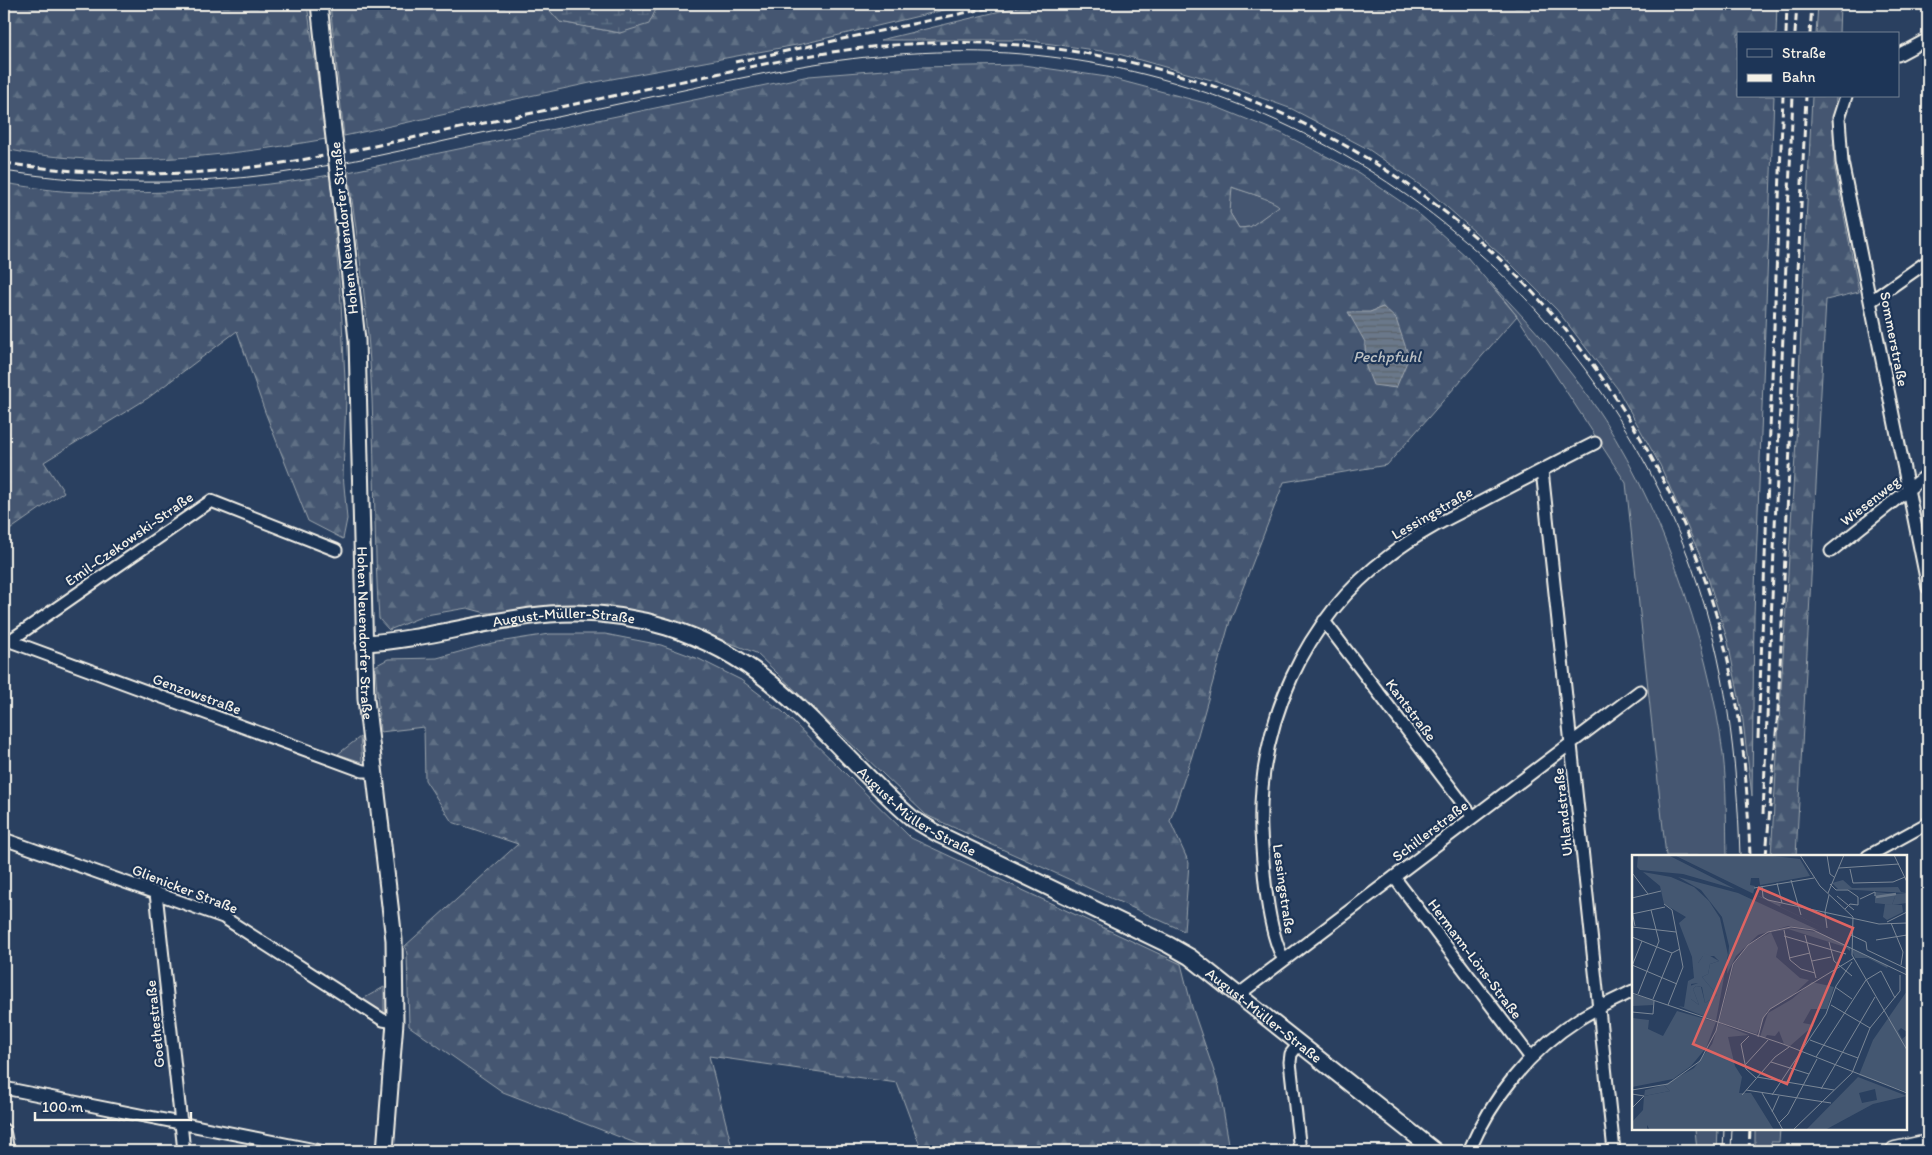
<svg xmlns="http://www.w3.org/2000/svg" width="1932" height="1155" font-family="Itim,sans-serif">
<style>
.grass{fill:#445771;stroke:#9ca4ac}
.forest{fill:url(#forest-firs);stroke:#9ca4ac;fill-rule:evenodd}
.wetland{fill:url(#wetland-marsh);stroke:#9ca4ac}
.water{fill:url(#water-rules);stroke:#a1a8b0}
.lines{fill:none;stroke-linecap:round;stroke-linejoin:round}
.street-casing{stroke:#f4f1e8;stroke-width:15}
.secondary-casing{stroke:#f4f1e8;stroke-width:19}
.primary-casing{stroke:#f4f1e8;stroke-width:21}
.street{stroke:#1d3557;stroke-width:11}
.secondary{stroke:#1d3557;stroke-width:15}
.primary{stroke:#1d3557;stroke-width:18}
.tram{stroke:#f4f1e8;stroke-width:1}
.rail{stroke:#f4f1e8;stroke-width:3;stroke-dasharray:8 4;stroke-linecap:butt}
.secondary-bridge-casing{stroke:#f4f1e8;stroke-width:19;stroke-linecap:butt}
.secondary-bridge{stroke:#1d3557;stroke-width:15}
.labels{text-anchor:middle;stroke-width:4.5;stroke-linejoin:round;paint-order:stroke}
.street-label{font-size:15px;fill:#f4f1e8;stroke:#1d3557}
.water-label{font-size:16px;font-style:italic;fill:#bdc1c2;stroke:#1d3557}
.inset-river{fill:none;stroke:#6a788a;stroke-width:2.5}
.inset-road{fill:none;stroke:#7b8796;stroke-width:1}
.view{fill:#df6462;fill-opacity:0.15;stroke:#df6462;stroke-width:2.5}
.inset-edge{fill:none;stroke:#f4f1e8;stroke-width:2.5}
</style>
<defs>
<pattern id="forest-firs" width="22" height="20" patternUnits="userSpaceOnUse" patternTransform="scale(1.25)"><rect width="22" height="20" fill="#445771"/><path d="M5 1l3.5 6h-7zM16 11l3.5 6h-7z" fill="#607085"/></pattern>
<pattern id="wetland-marsh" width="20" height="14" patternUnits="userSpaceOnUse" patternTransform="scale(1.25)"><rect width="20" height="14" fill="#445771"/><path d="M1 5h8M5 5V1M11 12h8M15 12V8" fill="none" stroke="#607085"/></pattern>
<pattern id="water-rules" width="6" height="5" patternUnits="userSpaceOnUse" patternTransform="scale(1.25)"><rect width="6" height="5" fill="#6a788a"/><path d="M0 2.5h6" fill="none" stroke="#5b626b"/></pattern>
</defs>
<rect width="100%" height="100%" fill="#2a4060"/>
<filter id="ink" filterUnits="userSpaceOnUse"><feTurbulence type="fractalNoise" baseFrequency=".02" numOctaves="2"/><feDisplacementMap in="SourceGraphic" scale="10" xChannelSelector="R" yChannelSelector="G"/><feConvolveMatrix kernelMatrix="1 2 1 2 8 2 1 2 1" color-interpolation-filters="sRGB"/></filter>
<g filter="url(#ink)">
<path class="grass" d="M1231,187c12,4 42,12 49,19l-30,21 -11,1 -9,-15z
M1490,282c36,37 71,76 101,118 67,97 117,237 132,354 4,34 3,69 4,102h-61l-40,-373 -109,-167z
M360,737l2,25 -24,-8z
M384,987v26l-5,-1 -18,-12z
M1695,1129h23l-1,22h-20z
M1755,1129h25l-1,13h-8v9h-16z"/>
<path class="forest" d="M4,4h303l19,135c-105,18 -216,31 -322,10z
M330,4h214l16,18 60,11 37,-26 -1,-3h313l-167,40 -212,39 -246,53z
M1030,4h747l-1,30h-38v62h36l-20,519 -2,181 -10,-83 -14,-71 -25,-80 -43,-97 -43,-77 -60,-78 -47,-47 -80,-71 -62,-43 -76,-40 -77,-28 -100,-28 -91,-13h-144z
M1818,4h22l-1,30h-23z
M1023,65l84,12 102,27 72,29 78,40 60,41 48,43 50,59 -130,149 -103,17 -54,139 -38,135 -22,65 19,42 -5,68 -258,-116 -170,-162 -83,-32 -66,-16 -121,8 -19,-5 -41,7 -37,15 -10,-11c-5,-74 -4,-147 -7,-220 -3,-76 -13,-152 -24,-227l461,-96 112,-9zM1232,187c10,4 42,13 47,19l-29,21 -11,1 -9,-15zM1383,307l-17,60 -1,-25 5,-30z
M1812,96h24l-2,68 25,128 -33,8 -30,556h-25l25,-416z
M330,175l11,128 5,95 -3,76 4,45 -4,20 -35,-18 -43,-109 -28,-81 -89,67 -104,64 20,30 -60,42v-351c26,4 53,9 79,9 83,3 166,-3 247,-17z
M549,634h56l56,11 38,14 42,21 42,32 128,126 270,126 11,43 27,79 11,63 -14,2h-294l-25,-68 -188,-27 24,95h-77l-153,-59 -94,-66 -2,-72 -2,-8 113,-102 -66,-22 -27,-42 -1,-53 -44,5 -5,-66 13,-7 49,-1 55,-15z"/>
<path class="wetland" d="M544,4h112l1,3 -8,17 -29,9 -60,-11z"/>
<path class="water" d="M1383,307l13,12 13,38 -13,31 -23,-3 -7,-18 -1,-25 -17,-30h22z"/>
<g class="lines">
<g class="street-casing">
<path id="street" d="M1898,55l30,-16
M1846,96l-7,22 3,44 86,426
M1871,301l57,-40
M1542,470l72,681
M1831,551l97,-77
M1324,621l149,196
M10,641l353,130h11
M5,644l206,-143 125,49
M4,839l219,78 160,103 12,2
M1868,856l60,-33
M1394,877l137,181
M156,893l28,258
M1284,960c-17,-30 -21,-93 -23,-129 -4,-106 43,-212 129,-276 28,-22 59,-37 91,-53 38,-20 76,-40 114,-59
M1238,995l402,-304
M1299,1044l-8,10 -1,8 10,89
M4,1088l316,63
M4,1130l4,21
M1469,1151c23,-53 60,-100 110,-132 17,-11 36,-19 54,-28"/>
</g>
<g class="secondary-casing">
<g id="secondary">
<path d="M319,4l12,109"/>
<path id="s1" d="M342,205l15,135 9,359 28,241 1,82 -10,129"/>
<path id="s2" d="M364,643c62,-3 123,-24 186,-29 80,-6 158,18 221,69 51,41 92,94 142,136l27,16 229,110 21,12 245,194"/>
</g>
</g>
<g class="primary-casing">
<path id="primary" d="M1895,1151l33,-7"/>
</g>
<use href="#street" class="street"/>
<use href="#secondary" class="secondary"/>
<use href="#primary" class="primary"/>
<path class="tram" d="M4,171c91,14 186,15 277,2 64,-9 127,-24 191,-38 108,-22 215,-47 324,-68 75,-13 150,-19 226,-13 302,25 569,231 671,516 33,93 44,188 47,286
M1723,1151l1,-22
M1731,1151l1,-22"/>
<path class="rail" d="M1786,34l1,-30
M1795,34l2,-30
M1810,34l2,-30
M735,62l271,-58
M4,163c70,10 141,14 212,8 71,-6 140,-21 210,-36 84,-17 168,-35 252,-53 77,-16 153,-34 232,-38 112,-7 225,11 330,52 101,39 194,98 271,174 118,117 196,267 225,430 9,52 12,104 14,156
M1758,738l25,-642
M1763,814l30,-718
M1766,856l12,-146 28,-614
M1749,1151l1,-22"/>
<g class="secondary-bridge-casing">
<path id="secondary-bridge" d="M331,113l11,92"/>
</g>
<use href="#secondary-bridge" class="secondary-bridge"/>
</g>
</g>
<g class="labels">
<g class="street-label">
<text transform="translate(344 228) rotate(-96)" y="5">Hohen Neuendorfer Straße</text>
<text transform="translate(1894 339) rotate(79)" y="5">Sommerstraße</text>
<text transform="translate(1870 501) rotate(-38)" y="5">Wiesenweg</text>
<text transform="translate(1432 513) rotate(-30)" y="5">Lessingstraße</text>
<text transform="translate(129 539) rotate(-35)" y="5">Emil-Czekowski-Straße</text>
<text dy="5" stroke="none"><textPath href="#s2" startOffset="202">August-Müller-Straße</textPath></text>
<text dy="5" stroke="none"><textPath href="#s1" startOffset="429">Hohen Neuendorfer Straße</textPath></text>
<text transform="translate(197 694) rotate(20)" y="5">Genzowstraße</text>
<text transform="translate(1411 710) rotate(53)" y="5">Kantstraße</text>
<text dy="5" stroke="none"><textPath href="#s2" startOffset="621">August-Müller-Straße</textPath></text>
<text transform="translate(1563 812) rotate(-96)" y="5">Uhlandstraße</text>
<text transform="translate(1430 831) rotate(-37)" y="5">Schillerstraße</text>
<text transform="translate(185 889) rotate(21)" y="5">Glienicker Straße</text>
<text transform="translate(1284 889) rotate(82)" y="5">Lessingstraße</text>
<text transform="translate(1475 959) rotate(53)" y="5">Hermann-Löns-Straße</text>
<text dy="5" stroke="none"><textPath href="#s2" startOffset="1026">August-Müller-Straße</textPath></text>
<text transform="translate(155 1024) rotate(-96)" y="5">Goethestraße</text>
</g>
<g class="water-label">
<text x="1387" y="362">Pechpfuhl</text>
</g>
</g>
<g transform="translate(1632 855)">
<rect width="275" height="275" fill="#2a4060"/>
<path d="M243,37l21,2 -4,11 -17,-2zM156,73l29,4 33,15v4l-5,-4 -57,-18 -21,4zM32,230l6,6 -26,5 1,-6z" fill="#445771"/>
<path d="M6,0h30l67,34 -52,-15 -43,-4 -3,-3zM42,0h89l37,4 10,17 -50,9 -1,-7h-8l-1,7 5,1 -2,8 28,10 -1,3 60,29zM11,17l28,5 23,10 15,14 11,17 8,37 -12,66 -38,-15 6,1 4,-26 6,-3 -2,-21 -13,-34 7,-6 -22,-13 -4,-18zM71,101h11l5,5 -9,3 -2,10 -6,3 15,18 -12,8 -4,-16 -5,-1 -3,3 6,16 -8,-6v-15l7,-1v-20zM46,22l60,16 80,37 -30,-4 -30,9 -22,21 -9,18 2,-28 -7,-29 -21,-27zM211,25l9,8 46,-1 3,5 6,1 -69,-4 -6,-6zM139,77l7,16 -2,9 24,21 9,2 -18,17 -24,14 -10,23 -38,-12 15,-58 14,-19zM219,93l37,18 -1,2 -19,-10h-13zM180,127l22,5 -7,22h-16l-8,14 11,2 -24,21 -6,-2 -5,-13 -4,5 -8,-1 -2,3 -5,-1 8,-24 24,-14zM275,136v41l-6,-4 -3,3 4,8 5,-4v57l-48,-17 14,-35zM0,139l22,6 -1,5 -21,1zM45,156l39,11 -10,26 -15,18 -18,13 -41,8v-69l17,2 -1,9 15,7zM87,168l30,12 -21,2 7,29 7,11 -3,16h12l23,37h-124l-3,-5v5h-15v-8l11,-12 1,-14 26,-5 -6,-6 30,-17 18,-24zM226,222l49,19 -34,8 -48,26h-19zM243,234l2,11 -15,3 -3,-10z" fill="#445771" fill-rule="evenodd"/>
<path d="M73,98l14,8 -9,3 -2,10 -6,3 15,18 -12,8 -3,-16 -6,-1 -3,3 6,16 -8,-6 -1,-13 8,-3v-20z" fill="#445771"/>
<path d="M253,49l17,1 1,7 -16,8 -4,-3z" fill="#445771"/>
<path d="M275,38v10l-15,2 4,-11z" fill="#445771"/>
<path class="inset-river" d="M244,42l20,-3"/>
<path class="inset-road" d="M168,0l20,31 33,31 -1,38 55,95M195,0l3,19 4,3M262,0l13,27M207,13l60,-4M218,14l3,14 40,-1 12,-5M1,19l15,20M159,25l10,35M145,28l5,20M198,29l6,6h12l10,7v8l-8,-1 -5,5M130,31l1,11 5,3 111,24 28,-1M122,33l60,-10M196,38l16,-38M205,41l17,14M0,43l29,-7M228,44l15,-7v4M32,49l8,6 11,57 -15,38M0,56l3,15M0,59l33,-7M255,67l20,-10M259,68l12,29 -2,13M0,72l44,5M195,73l-2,-16 4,-17M152,75l6,30 11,9 14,4M173,80l11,43M219,80l15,7 1,8 40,19M152,81l62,18M0,82l40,16 8,-4M244,85l31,-5M197,87l5,19 18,15M157,103l21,-5M180,106l19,-4M0,110l45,19M0,111l10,-25M203,132l17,12M0,138l151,51 124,49M6,139l21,-53 -8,-31M21,144l19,-46M199,150l39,23M0,157l21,2 1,-13M117,181l-8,8 5,25 10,9M126,182l5,-19 7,-9 84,-51M178,185l48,18M184,202l50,-77 15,-9 14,27M139,207l38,12M113,210l23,-25M125,222l77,13M189,234l54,-92M0,235l36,-6 32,-23 16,-30 17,-67 15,-19 20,-13 23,-5 22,3 94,45M114,235l85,13M130,238l21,37M0,239l12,2 -12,12M110,240l33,-38 14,-10M140,240l54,-81 10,-28 16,-24M140,257l7,-16M147,268l9,-9 29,-55M161,275l59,-57 18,-45 30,-37v-16"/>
<path class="view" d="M127,33l94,40 -66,156 -94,-40z"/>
<rect width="275" height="275" class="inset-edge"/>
</g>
<rect width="1932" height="1155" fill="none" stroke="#1d3557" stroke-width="20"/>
<rect x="10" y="10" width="1912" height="1135" fill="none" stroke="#f4f1e8" stroke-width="2" filter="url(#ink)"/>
<rect x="1737" y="32" width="162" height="65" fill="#1d3557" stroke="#738091"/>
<rect x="1747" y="49" width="25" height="8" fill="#1d3557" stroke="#738091"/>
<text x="1782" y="58" font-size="15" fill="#f4f1e8">Straße</text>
<rect x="1747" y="74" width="25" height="8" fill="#f4f1e8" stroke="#738091"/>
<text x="1782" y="82" font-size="15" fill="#f4f1e8">Bahn</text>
<path d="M35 1112v8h156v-8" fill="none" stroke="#f4f1e8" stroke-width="2.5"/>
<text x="42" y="1112" font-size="15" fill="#f4f1e8" stroke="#1d3557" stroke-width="4" paint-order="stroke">100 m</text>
</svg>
